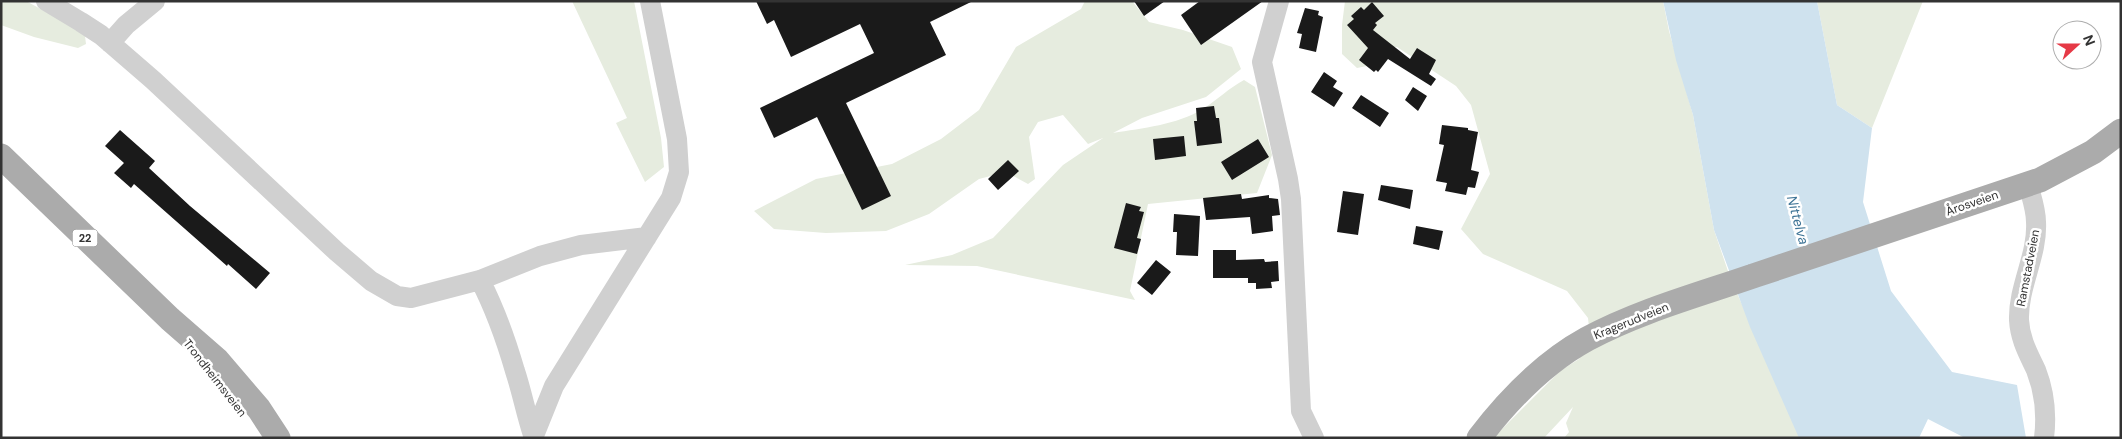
<svg xmlns="http://www.w3.org/2000/svg" width="2122" height="439" font-family="'DM Sans',sans-serif">
<style>
.green{fill:#e6ecdf}
.water{fill:#cfe2ee}
.building{fill:#1a1a1a}
.lines{fill:none;stroke-linecap:round;stroke-linejoin:round}
.minor{stroke:#d0d0d0;stroke-width:20}
.major{stroke:#ababab;stroke-width:25}
.labels{text-anchor:middle;stroke-width:5;stroke-linejoin:round;paint-order:stroke}
.shield{fill:#fff;stroke:#707070;stroke-width:1}
.shield-label{font-size:11px;font-weight:bold;fill:#333}
.street-label{font-size:12px;fill:#333;stroke:#fff}
.water-label{font-size:14px;font-style:italic;fill:#3f7597;stroke:#fff}
</style>
<rect width="100%" height="100%" fill="#fff"/>
<path class="green" d="M1,1h25l53,29 6,6 1,8 -8,4 -44,-11 -33,-12z
M572,1h62l27,137 3,29 -19,15 -29,-59 11,-5z
M1085,1h47l17,21 34,8 49,17 9,22 -35,28 -64,21 -29,15c30,-5 63,-8 90,-24 14,-9 26,-21 41,-29l11,7 17,68 -15,38 -109,11 -18,87 5,9 -158,-34 -72,-1 47,-10 41,-17 70,-73 40,-27 -15,6 -25,-29 -25,7 -9,15 6,42 -7,5 -22,-12 -27,7 -50,35 -43,17 -60,2 -52,-4 -20,-18 62,-32 76,-15 49,-25 38,-29 37,-63 65,-38z
M1345,1h318l6,30 24,84 21,115 17,50 71,158h-238l5,-6 -3,-9 7,-16 -29,31h-51l67,-67 19,-12 11,-22 -2,-19 -21,-27 -84,-37 -22,-25 29,-55 -19,-69 -15,-19 -59,-39 -13,1 -17,18 -10,2 -15,-14v-29z
M1817,1h106l-51,127 -35,-23z"/>
<path class="water" d="M1663,1h154l20,104 35,23 -9,74 28,89 61,81 65,13 9,53h-61l-37,-19 -9,19h-120l-49,-111 -36,-97 -21,-115 -17,-55z"/>
<path class="building" d="M756,1h217l-43,21 16,33 -100,48 45,93 -29,14 -45,-93 -43,21 -14,-30 114,-55 -14,-29 -69,33 -17,-37 -7,4z
M1134,1h31l-21,15z
M1200,1h63l-62,44 -20,-30z
M1372,2l12,14 -9,7 2,2 -4,5 37,29 7,-11 19,12 -7,14 7,5 -5,7 -43,-27 -10,13 -2,-2 -2,2 -15,-12 9,-12 -21,-23 7,-6 -3,-3 10,-9 3,3z
M1305,8l14,3 -1,4 5,2 -7,35 -17,-4 3,-14 -5,-1z
M1324,72l13,9 -4,6 10,6 -9,14 -23,-15z
M1413,87l14,9 -9,15 -13,-11z
M1361,95l28,18 -9,14 -28,-19z
M1214,106l2,12h3l3,25 -25,3 -3,-25h3l-1,-13z
M1442,125l26,3v2l10,2 -7,38 8,2 -4,16 -7,-1 -2,8 -21,-4 2,-8 -11,-2 8,-36 -5,-1z
M120,130l35,31 -6,7 41,38 80,67 -14,16 -28,-25 -1,2 -93,-82 -3,4 -17,-15 10,-10 -19,-17z
M1184,136l2,20 -31,4 -2,-21z
M1258,139l11,18 -37,23 -11,-18z
M1008,160l11,11 -21,19 -10,-11z
M1381,185l32,5 -3,19 -32,-9z
M1343,191l21,3 -6,41 -21,-3z
M1241,194l1,5 27,-4v3l9,1 2,16 -8,1 1,15 -21,3 -2,-17 -44,3 -3,-22z
M1126,203l15,4 -2,4 5,1 -7,26 4,1 -4,15 -23,-6z
M1174,214l26,2 -2,40 -22,-1 1,-23h-4z
M1416,226l27,5 -4,19 -26,-6z
M1213,250h23v10l28,-1 1,3 13,-1 1,20 -8,1 1,6 -16,1v-6h-8v-5h-35z
M1156,260l15,12 -19,23 -15,-12z"/>
<g class="lines">
<path class="minor" d="M46,1l35,21 20,13 52,45 184,172 34,29 26,15 14,2 69,-18 60,-24 41,-11 66,-8
M1279,1l-17,61 26,117 3,20 10,212 13,27
M110,43l16,-18 29,-24
M2028,184c3,12 8,25 8,38 2,33 -18,64 -17,98 1,19 9,33 17,50 9,23 11,44 8,68
M480,280c15,29 26,60 35,91 7,21 11,43 18,64
M533,438l21,-52 117,-188 8,-26 -2,-33 -27,-138"/>
<path class="major" d="M1,156l169,163 47,41 42,49 19,29
M1479,438c29,-38 66,-76 108,-99 52,-28 111,-44 166,-63 96,-32 192,-64 287,-96l53,-28 28,-21"/>
</g>
<g class="labels">
<rect class="shield" x="72.5" y="229.5" width="25" height="17" rx="4"/>
<g class="shield-label">
<text x="85" y="242">22</text>
</g>
<g class="street-label">
<text transform="translate(1972 203) rotate(-19)" y="4">Årosveien</text>
<text transform="translate(2028 268) rotate(-79)" y="4">Ramstadveien</text>
<text transform="translate(1631 321) rotate(-22)" y="4">Kragerudveien</text>
<text transform="translate(215 378) rotate(52)" y="4">Trondheimsveien</text>
</g>
<g class="water-label">
<text transform="translate(1798 220) rotate(75)" y="5">Nittelva</text>
</g>
</g>
<rect width="2122" height="439" fill="none" stroke="#333333" stroke-width="5"/>
<g transform="translate(2077 45) rotate(69)"><circle r="24" fill="#ffffff" stroke="#adadad"/>
<path d="M0-4L9 19L0 12L-9 19Z" fill="#e63946"/>
<text y="-8" font-size="14" font-weight="bold" text-anchor="middle" fill="#333333">N</text>
</g>
</svg>
